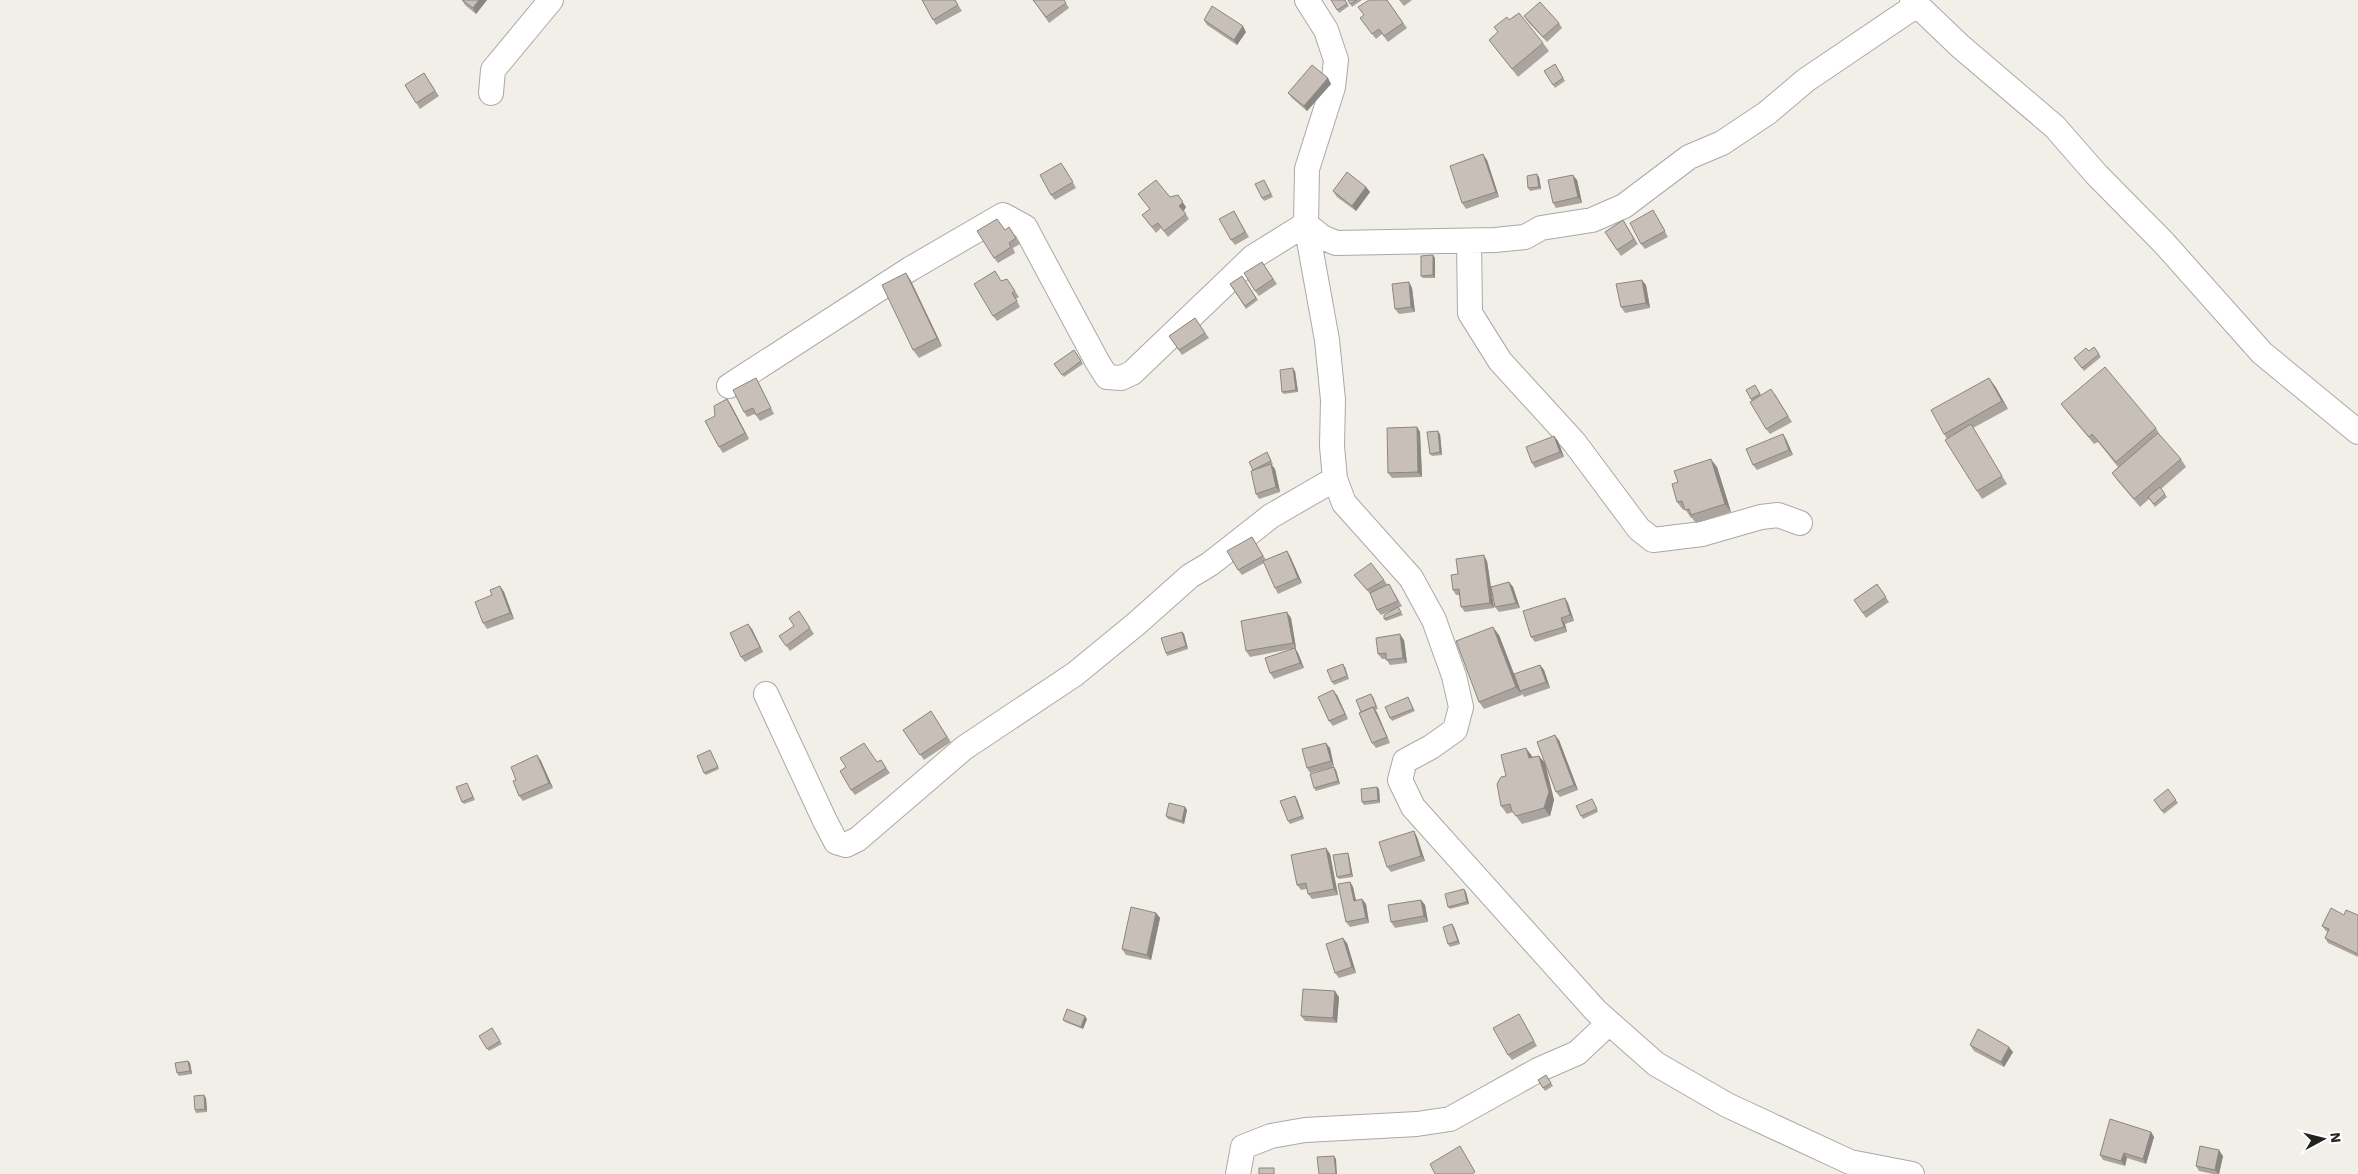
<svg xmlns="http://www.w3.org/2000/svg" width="2358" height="1174" font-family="'Work Sans',sans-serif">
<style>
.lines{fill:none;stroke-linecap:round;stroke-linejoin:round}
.minor-casing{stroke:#a9a9a9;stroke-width:26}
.minor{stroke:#fff;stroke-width:24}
.wall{fill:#aba49e}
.shaded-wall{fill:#8b8681}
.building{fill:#c7bfb8;stroke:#8b8681}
</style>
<rect width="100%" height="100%" fill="#f2efe9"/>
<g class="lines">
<g class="minor-casing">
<path id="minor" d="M1307,0l19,30 10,30 -3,27 -26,82 -1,55 21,116 6,60 -1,46 3,33 9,24 67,75 23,42 20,56 7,31 -6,23 -24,17 -26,14 -5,19 13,27 183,204 60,53 71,41 123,57 62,12
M1912,0l48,46 95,81 41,47 68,69 98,110 96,79
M491,93l2,-23 58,-70
M1469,241l1,72 30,48 74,81 65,87 14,11 49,-6 59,-17 17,-2 22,8
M729,386l181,-117 93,-54 22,12 73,136 9,14 14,1 11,-5 121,-116 53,-33 16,13 14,6 159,-3 30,-3 16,-9 51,-8 32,-14 65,-49 33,-14 45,-30 39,-33 105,-71
M766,694l59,127 11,21 10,3 12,-6 106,-91 111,-74 61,-50 54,-48 20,-12 61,-48 64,-37
M1238,1174l5,-27 28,-11 34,-6 112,-6 33,-5 88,-49 39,-17 32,-30"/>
</g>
<use href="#minor" class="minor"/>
</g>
<path class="wall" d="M462,0h25l-11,14 -11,-9z
M922,0h33l7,11 -26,14z
M1033,0h31l5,8 -20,15z
M1331,0h14l4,6 -10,7z
M1348,0h14l-10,7z
M1387,0l20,28 -19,14 -6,-8 -6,5 -16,-21z
M1399,0h13l-8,6z
M1524,16l35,7 3,5 -15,14 -19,-20z
M1204,20l42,12 -9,13 -30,-20z
M1498,33l45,10 6,8 -31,26 -29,-37z
M1555,64l10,17 -10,7 -11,-17z
M424,73l15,23 -19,13 -15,-24z
M1328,78l3,6 -24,27 -15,-13 -4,-5z
M1487,160l12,37 -33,12 -4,-6z
M1065,168l11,20 -21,12 -4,-5z
M1539,177l2,12 -11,2 -2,-3z
M1264,180l9,17 -9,4 -2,-3z
M1577,180l5,23 -26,5 -3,-5z
M1366,187l4,5 -14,19 -19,-14 -4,-6z
M1138,194l32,3 16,10 -2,4 5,8 -21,18 -7,-9 -5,5 -14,-18 8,-6z
M1653,210l15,27 -23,12 -4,-5z
M1234,211l15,26 -14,8 -4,-5z
M1623,220l15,24 -17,12 -16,-24z
M1009,227l11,17 -7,4 2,5 -17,10 -4,-5 11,-28z
M1433,255l2,3v20h-12l-2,-2z
M1262,262l15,22 -18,12 -4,-5z
M906,273l5,8 31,65 -23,12 -6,-8z
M1242,276l16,24 -12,9 -16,-25z
M1007,279l12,18 -3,2 4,8 -23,14 -4,-5 9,-35z
M1409,282l3,6 3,24 -16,2 -4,-5z
M1646,285l4,23 -25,5 -4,-6z
M1195,318l14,20 -27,17 -13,-19z
M2094,347l7,10 -17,14 -10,-13 15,-7z
M1074,350l9,14 -19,13 -10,-13z
M1295,371l3,21 -14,2 -2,-2z
M756,378l3,5 15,31 -14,7 -5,-7 -8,3 -3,-5z
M1755,385l6,10 14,-1 17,28 -22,12 -4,-5 -20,-39z
M1995,386l13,23 -35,19 34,56 -25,15 -5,-8 -33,-57z
M727,399l4,6 18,34 -26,14 -4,-6 -4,-31z
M2061,404l95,24 5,9 20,22 5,8 -25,22 6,8 -12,10 -6,-8 -9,8 -23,-27 -5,-7 6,-6 -20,-25 -4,2 -27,-32z
M1417,427l3,5 2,45 -30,1 -4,-5z
M1440,434l2,21 -10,1 -2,-2z
M1783,434l3,5 7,16 -36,15 -4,-5z
M1554,436l4,5 6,16 -29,11 -3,-5z
M1267,452l6,12 -1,1 3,4 5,23 -21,7 -3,-5 -3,-24z
M1717,467l14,45 -35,11 -4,-5h-1l-6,-9 -2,1 -6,-8z
M1252,537l14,23 21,-9 3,5 12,27 -24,11 -3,-6 -11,-25 -22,12 -4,-5z
M1487,561l4,26 18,-5 4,5 7,21 -21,4 -4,-5 -4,-19 3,20 -29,4 -4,-5 -2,-12h-3l-3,-5 5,-16z
M1354,575l30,5 3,4h2l13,22 -4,2 5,7 -17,6 -2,-2 6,-8 -9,4 -4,-5 -6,-15z
M1877,584l12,18 -23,16 -12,-18z
M500,586l4,6 10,27 -27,10 -4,-6 9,-28z
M1565,598l3,5 6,18 -9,3 2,8 -32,10 -4,-5z
M799,611l15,23 -24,17 -11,-15 15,-10z
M1291,618l5,30 -1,1 3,4 6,15 -30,11 -4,-6 21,-24 -41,8 -4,-6z
M752,629l11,23 -18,10 -4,-5z
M1182,632l2,2 4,15 -21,7 -1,-3z
M1499,635l19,49 22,-19 4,5 6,18 -26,9 -3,-5 1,3 -38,14 -5,-7z
M1404,640l3,23 -17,2 -4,-6h-4l-4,-5z
M1345,666l4,13 -15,6 -2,-3z
M1337,695l11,24 -15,7 -4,-5z
M1373,696l5,13 -3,1 15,33 -14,5 -4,-5 -11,-31z
M1408,697l7,14 -23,10 -2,-3z
M931,711l20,31 -27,18 -21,-30z
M1559,740l19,50 -18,7 -4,-5z
M1330,748l4,19 -24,6 -3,-5z
M710,750l9,19 -13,6 -2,-2z
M537,755l4,6 12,27 -30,13 -4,-5 -3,-16z
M1532,756v1l7,-1 6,7 9,37 -4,16 -28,8 -9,-12 -6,2 -6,-8 5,-30z
M881,760l9,13 -35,22 -4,-5 26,-28z
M1334,767l2,3 4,14 -24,7 -2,-3z
M467,783l8,17 -11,4 -2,-2z
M1377,787l2,2 1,14 -16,2 -2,-3z
M2168,789l10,14 -14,11 -10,-14z
M1297,799l7,20 -14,5 -2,-3z
M1594,802l4,10 -15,7 -2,-3z
M1185,807l2,3 -3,14 -16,-5 -2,-3z
M1414,831l3,6 8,24 -34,11 -4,-5z
M1326,848l4,6 8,41 -26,4 -4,-5 -1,-5 -6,1 -4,-5z
M1349,856l4,21 -14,2 -2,-2z
M1350,882l3,5 3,13 6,-1 4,5 3,19 -19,4 -4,-5z
M1466,892l3,12 -19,5 -2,-2z
M1421,900l4,5 3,17 -33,6 -4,-6z
M1156,913l4,5 -9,42 -25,-5 -4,-6z
M2344,915h14v42l-30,-14 -3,-5 3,-6 -2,-1 -4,-5z
M1454,927l6,17 -10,3 -2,-3z
M1347,943l9,30 -17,5 -4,-5z
M1339,997l-2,26 -32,-2 -4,-5z
M1087,1019l-4,10 -18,-7 -2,-2z
M1522,1019l15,27 -25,14 -4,-5z
M492,1028l10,16 -13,7 -10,-15z
M1970,1045l43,7 -9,15 -30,-16z
M188,1061l2,2 2,11 -13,2 -2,-3z
M1546,1075l7,11 -8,5 -7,-11z
M206,1098l1,14 -11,1 -1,-3z
M2151,1132l3,5 -8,27 -19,-6 -2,8 -22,-6 -3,-5z
M2223,1156l-4,18h-6l-14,-3 -3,-5z"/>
<path class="shaded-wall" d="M479,0h8l-11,14 -3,-6z
M1243,26l3,6 -9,13 -3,-5z
M1328,78l3,6 -24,27 -3,-5z
M1483,154l4,6 12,37 -3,-5z
M1537,174l2,3 2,12 -2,-2z
M1573,175l4,5 5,23 -4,-6z
M1366,187l4,5 -14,19 -4,-5z
M1178,195l8,12 -3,5 -4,-6z
M1433,255l2,3v20l-2,-3z
M906,273l5,8 31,65 -5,-8z
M1642,280l4,5 4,23 -4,-5z
M1409,282l3,6 3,24 -4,-5z
M1293,368l2,3 3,21 -2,-2z
M1989,378l6,8 13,23 -6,-8z
M727,399l4,6 18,34 -4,-6z
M1417,427l3,5 2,45 -4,-5z
M1438,431l2,3 2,21 -2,-3z
M1783,434l3,5 7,16 -4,-5z
M1554,436l4,5 6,16 -4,-5z
M1711,459l6,8 14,45 -6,-8z
M1271,464l4,5 5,23 -4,-5z
M1287,551l3,5 12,27 -4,-5z
M1484,555l3,6 7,47 -4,-5z
M1509,582l4,5 7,21 -4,-5z
M500,586l4,6 10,27 -4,-6z
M1565,598l3,5 6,18 -4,-6z
M1287,612l4,6 5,30 -3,-5z
M1561,618l4,6 2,8 -3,-5z
M748,624l4,5 11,23 -3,-5z
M1493,627l6,8 23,60 -6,-8z
M1182,632l2,2 4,15 -2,-3z
M1400,634l4,6 3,23 -4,-5z
M1295,648l3,5 6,15 -4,-5z
M1540,665l4,5 6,18 -4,-6z
M1333,690l4,5 11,24 -3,-5z
M1373,707l4,5 13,31 -3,-6z
M1555,735l4,5 19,50 -4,-5z
M1326,743l4,5 4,19 -3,-6z
M1526,748l6,8 2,10 -5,-8z
M537,755l4,6 12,27 -4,-5z
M1539,756l6,7 9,37 -4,16 -6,-8z
M1334,767l2,3 4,14 -2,-3z
M1377,787l2,2 1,14 -2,-3z
M1295,796l2,3 7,20 -2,-3z
M1185,807l2,3 -3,14 -2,-3z
M1414,831l3,6 8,24 -4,-5z
M1326,848l4,6 8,41 -4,-6z
M1348,853l1,3 4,21 -2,-3z
M1350,882l3,5 4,19 -3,-5z
M1464,889l2,3 3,12 -2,-2z
M1362,899l4,5 3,19 -3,-5z
M1421,900l4,5 3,17 -4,-6z
M1156,913l4,5 -9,42 -4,-5z
M1452,924l2,3 6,17 -2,-3z
M1343,938l4,5 9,30 -4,-6z
M1335,991l4,6 -2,26 -4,-5z
M1085,1016l2,3 -4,10 -2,-2z
M2009,1047l4,5 -9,15 -3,-5z
M188,1061l2,2 2,11 -2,-3z
M204,1095l2,3 1,14 -2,-3z
M2151,1132l3,5 -8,27 -3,-5z
M2219,1150l4,6 -4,18h-1l-3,-4z
M2124,1153l3,5 -2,8 -4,-5z
M1334,1156l2,3 1,15h-1z"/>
<path class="building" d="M462,0h17l-6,8z
M922,0h33l3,5 -25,15z
M1033,0h31l2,3 -20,14z
M1331,0h14l2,4 -10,6z
M1348,0h9l-7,4z
M1369,0h18l16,23 -19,13 -5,-7 -7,5 -12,-16 4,-3 -6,-8z
M1540,2l19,21 -16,14 -19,-21z
M1212,6l31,20 -9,14 -30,-20z
M1519,13l24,30 -31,26 -23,-29 9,-8 -4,-5 13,-10 2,3z
M1555,64l8,14 -10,7 -9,-14z
M1312,65l16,13 -24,28 -16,-13z
M424,73l11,18 -19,12 -11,-18z
M1483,154l13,38 -34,11 -12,-37z
M1061,163l12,19 -22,13 -11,-20z
M1347,172l19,15 -14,19 -19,-15z
M1537,174l2,13 -11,1 -1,-12z
M1573,175l5,22 -25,6 -5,-23z
M1156,180l14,17 8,-2 5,7 -4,4 7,8 -22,17 -6,-8 -6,4 -10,-12 8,-6 -12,-15z
M1264,180l7,14 -9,4 -7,-14z
M1653,210l12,21 -24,13 -11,-21z
M1234,211l11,21 -14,8 -12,-21z
M997,219l8,11 4,-3 7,11 -7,5 2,4 -17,11 -17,-27z
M1623,220l11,19 -17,11 -12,-18z
M1433,255v20l-12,1v-20z
M1262,262l11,17 -18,12 -11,-18z
M995,271l6,10 6,-2 8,12 -3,2 5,8 -24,15 -19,-32z
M906,273l31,65 -24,12 -31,-65z
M1242,276l14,22 -11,8 -15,-22z
M1642,280l4,23 -25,4 -5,-23z
M1409,282l2,25 -16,2 -3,-25z
M1195,318l10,15 -26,17 -10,-14z
M2094,347l5,7 -17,14 -8,-10 12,-10 3,3z
M1074,350l7,11 -19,14 -8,-11z
M2105,367l51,61 -40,34 -24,-28 -3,3 -28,-33z
M1293,368l3,22 -14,2 -2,-22z
M756,378l15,30 -15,7 -3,-7 -9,4 -11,-22z
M1989,378l13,23 -58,33 -13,-24z
M1755,385l5,9 -9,5 -5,-9z
M1771,389l17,27 -22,13 -16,-27z
M727,399l18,34 -26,14 -14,-26 10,-5 -1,-10z
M1971,424l31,52 -25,15 -32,-51z
M1417,427l1,45 -30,1 -1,-45z
M1438,431l2,21 -10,2 -3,-22z
M2158,433l23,26 -47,40 -22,-26z
M1783,434l6,16 -36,15 -7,-16z
M1554,436l6,16 -28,11 -6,-16z
M1267,452l4,9 -18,9 -4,-8z
M1711,459l14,45 -34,11 -2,-6 -4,1 -3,-9 -5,1 -5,-18 6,-2 -4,-11z
M1271,464l5,23 -20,7 -5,-23z
M2160,487l5,7 -11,10 -6,-7z
M1252,537l11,19 -25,14 -11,-19z
M1287,551l11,27 -23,10 -12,-27z
M1484,555l6,48 -29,4 -2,-18 -6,1 -2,-15 7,-1 -2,-15z
M1371,563l13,17 -17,10 -13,-15z
M1509,582l7,21 -21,4 -4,-20z
M1389,584l9,17 -21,9 -7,-17z
M1877,584l9,13 -23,16 -9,-13z
M500,586l10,27 -27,10 -8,-21 17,-7 -2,-5z
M1565,598l5,17 -9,3 3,9 -33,10 -8,-26z
M1398,607l3,5 -17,7v-4z
M799,611l11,17 -24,18 -7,-10 15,-10 -5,-8z
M1287,612l6,31 -47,8 -5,-30z
M748,624l12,23 -19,10 -11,-24z
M1493,627l23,60 -37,15 -23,-61z
M1182,632l4,14 -20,7 -5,-15z
M1400,634l3,24 -17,2v-7l-8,1 -2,-16z
M1295,648l5,15 -30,10 -5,-15z
M1343,664l4,12 -15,6 -5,-12z
M1540,665l6,17 -26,9 -6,-17z
M1333,690l12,24 -16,7 -11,-24z
M1371,694l5,12 -3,2v-1l-12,5 -5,-12z
M1408,697l5,12 -23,9 -5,-11z
M1373,707l14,30 -15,6 -13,-30z
M931,711l16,26 -27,18 -17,-25z
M1555,735l19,50 -18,7 -19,-50z
M864,743l13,19 4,-2 5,8 -35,22 -11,-19 6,-4 -6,-9z
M1326,743l5,18 -24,7 -5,-19z
M1526,748l3,10 10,-2 10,36 -5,16 -28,8 -4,-5 -2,-7 -9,2 -4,-22 4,-7 5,-1 -5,-21z
M710,750l8,17 -14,6 -7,-17z
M537,755l12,28 -30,13 -6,-15 3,-1 -5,-13z
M1334,767l4,14 -24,7 -4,-14z
M467,783l6,14 -11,5 -6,-15z
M1377,787l1,13 -16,2 -1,-13z
M2168,789l8,11 -14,11 -8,-11z
M1295,796l7,20 -14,5 -8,-20z
M1592,799l5,10 -16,7 -5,-10z
M1169,803l16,4 -3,14 -16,-5z
M1414,831l7,25 -34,11 -8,-25z
M1326,848l8,41 -26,5 -2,-11 -9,2 -6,-30z
M1348,853l3,21 -14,3 -4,-22z
M1350,882l4,19 8,-2 4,19 -20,4 -8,-38z
M1464,889l3,13 -19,5 -3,-13z
M1421,900l3,16 -33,6 -3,-17z
M1131,907l25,6 -9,42 -25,-6z
M2331,908l13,7 2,-5 12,5v39l-33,-16 4,-9 -7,-3z
M1452,924l6,17 -10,3 -5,-17z
M1343,938l9,29 -17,6 -9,-29z
M1303,989l32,2 -2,27 -32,-2z
M1067,1009l18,7 -4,11 -18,-7z
M1519,1014l15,27 -26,14 -15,-27z
M492,1028l8,13 -13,8 -8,-13z
M1978,1029l31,18 -8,15 -31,-17z
M188,1061l2,10 -13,2 -2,-10z
M1546,1075l5,8 -8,5 -5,-8z
M204,1095l1,14 -10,1 -1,-14z
M2110,1119l41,13 -8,27 -19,-6 -3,8 -21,-6z
M1460,1146l15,26 -3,2h-37l-5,-10z
M2200,1146l19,4 -4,20 -19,-4z
M1334,1156l2,18h-17l-2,-17z
M1259,1168h15v6h-15z"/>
<g transform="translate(2323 1139) rotate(83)" stroke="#ffffff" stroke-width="4" paint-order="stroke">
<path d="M0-4L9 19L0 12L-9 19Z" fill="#222222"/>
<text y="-8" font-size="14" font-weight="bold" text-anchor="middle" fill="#222222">N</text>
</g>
</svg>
